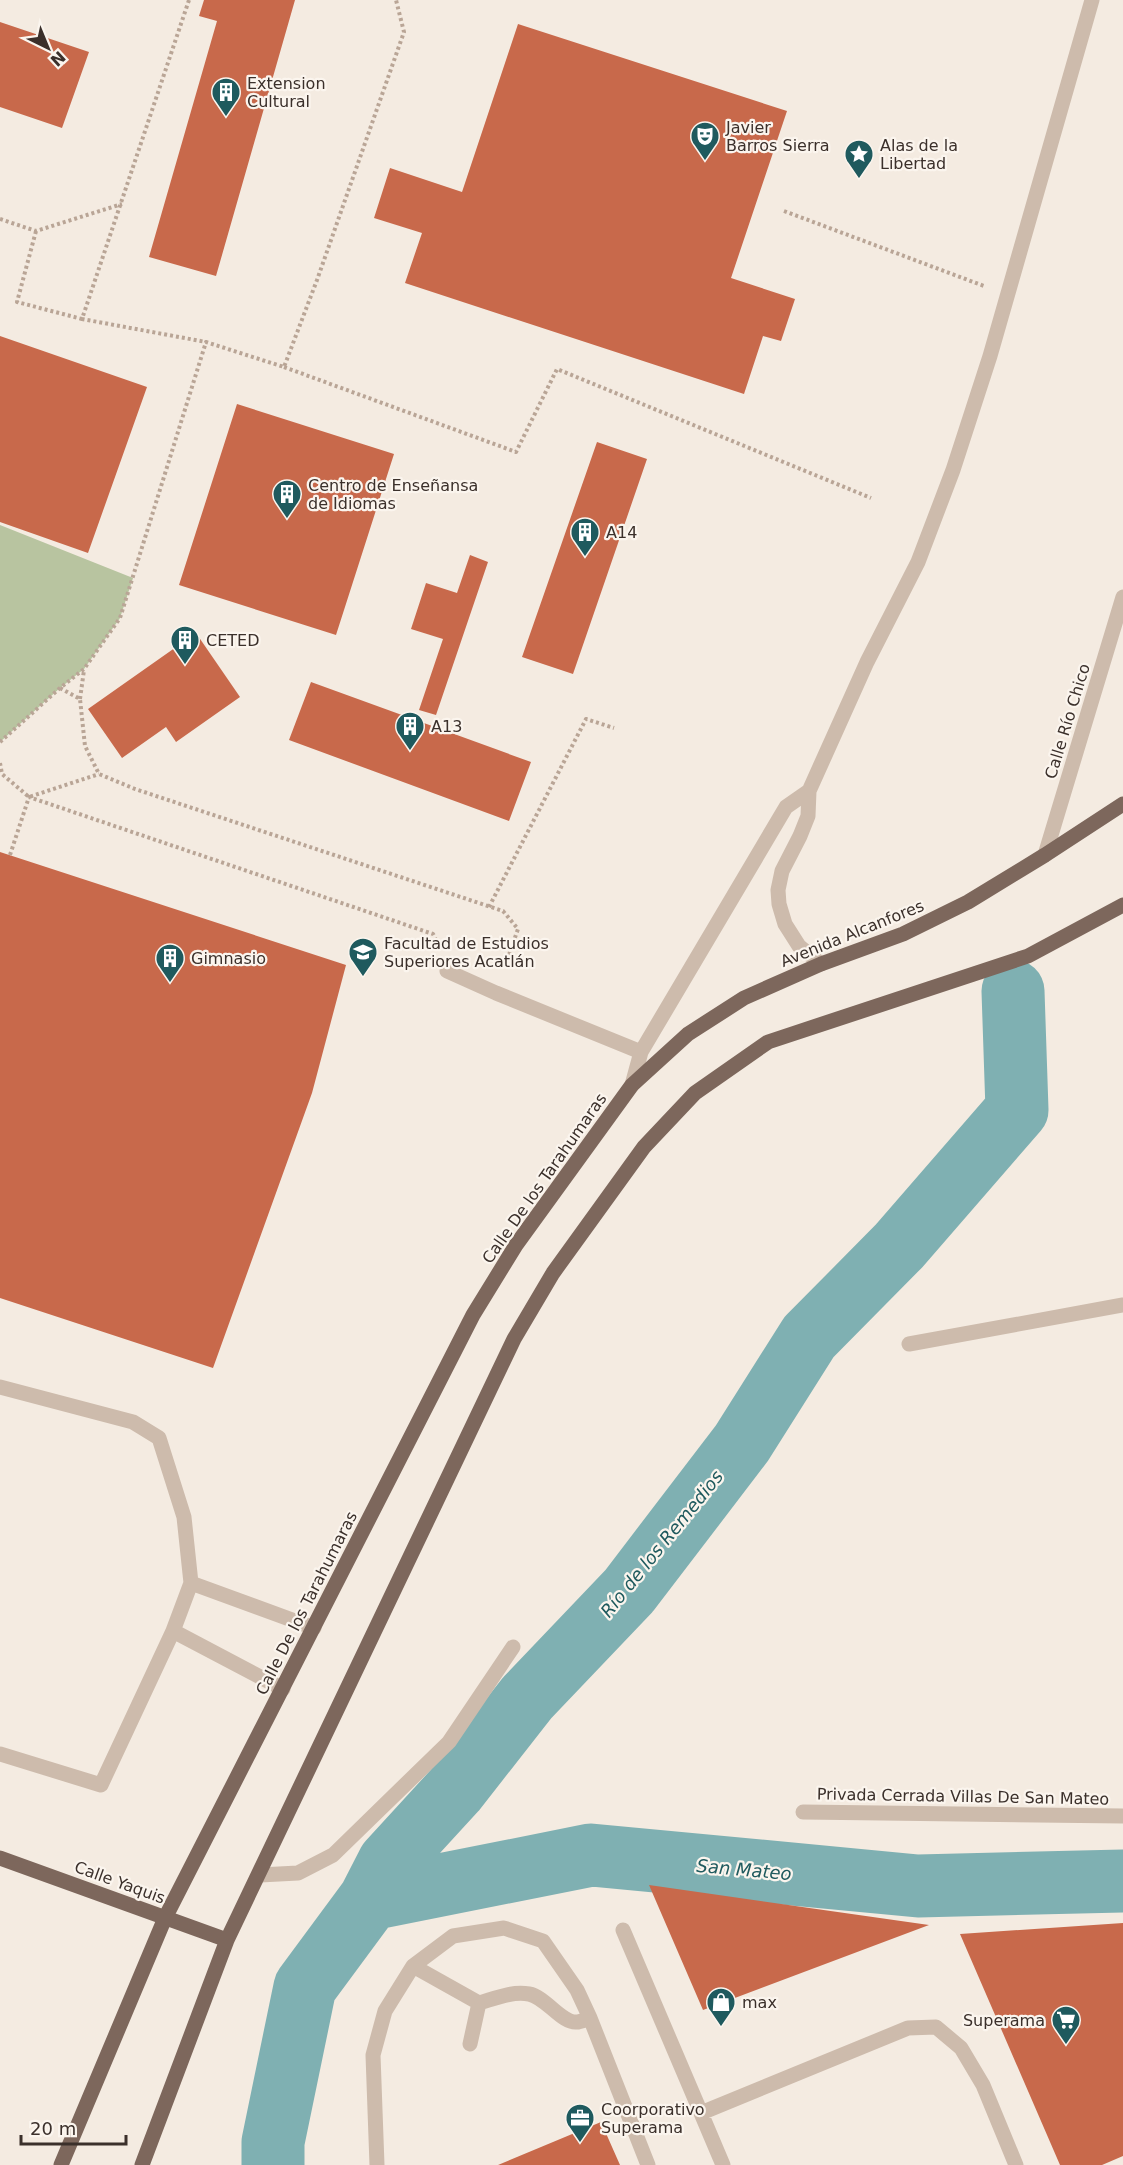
<svg xmlns="http://www.w3.org/2000/svg" width="1123" height="2165" font-family="'DejaVu Sans',sans-serif">
<style>
.green{fill:#b8c4a0}
.lines{fill:none;stroke-linecap:round;stroke-linejoin:round}
.river{stroke:#7fb0b2;stroke-width:63}
.building{fill:#c8694b}
.path{stroke:#b9a596;stroke-width:4;stroke-dasharray:3 3;stroke-linecap:butt}
.minor{stroke:#cdbbac;stroke-width:15}
.major{stroke:#7d675c;stroke-width:15}
.labels{text-anchor:middle;stroke-width:4.5;stroke-linejoin:round;paint-order:stroke}
.poi-label{font-size:16px;fill:#3b302b;stroke:#fbf5ee;text-anchor:start}
.street-label{font-size:16px;fill:#3b302b;stroke:#fbf5ee}
.water-label{font-size:18px;font-style:italic;fill:#1f5a5e;stroke:#fbf5ee}
</style>
<rect width="100%" height="100%" fill="#f4ebe1"/>
<path class="green" d="M0,525l133,53 -13,40 -36,51 -24,19 -60,54z"/>
<g class="lines">
<path class="river" d="M370,1899l221,-44 327,31 205,-5
M273,2165v-23l32,-155 65,-88 19,-37 66,-72 72,-92 102,-107 113,-148 67,-106 90,-91 118,-136 -4,-119"/>
</g>
<path class="building" d="M204,0h91l-79,276 -67,-19 68,-236 -18,-5z
M0,22l89,30 -27,76 -62,-21z
M518,24l269,87 -56,167 64,21 -14,42 -18,-5 -19,58 -339,-111 17,-50 -48,-15 16,-50 72,24z
M0,336l147,51 -59,166 -88,-31z
M237,404l157,50 -58,181 -157,-50z
M597,442l50,17 -74,215 -51,-17z
M470,555l18,7 -52,153 -17,-5 24,-71 -32,-10 15,-46 31,10z
M196,633l44,64 -64,45 -10,-15 -44,31 -34,-49z
M311,682l220,80 -22,59 -220,-81z
M0,852l346,113 -34,128 -99,275 -213,-70z
M649,1885l280,40 -226,85z
M1123,1923v233l-21,9h-42l-100,-231z
M601,2122l19,43h-122z"/>
<g class="lines">
<path class="path" d="M189,0l-107,319 124,23
M784,211l200,75
M0,219l36,12 86,-27
M36,231l-19,71 65,17
M284,367l232,85 41,-83 314,129
M60,688l20,11 5,47 14,28 36,15 368,122 15,18 -14,40
M80,699l4,-29
M0,742l60,-54 24,-19 36,-51 86,-276 78,25 33,-87 87,-248 -8,-32
M0,763l2,11 27,23 70,-23
M10,855l19,-58 404,137 7,14
M489,907l97,-188 28,9"/>
<path class="minor" d="M1045,855l78,-258
M821,964l-22,-18 -14,-22 -6,-20 -1,-14 4,-19 18,-35 8,-20 1,-25 58,-129 51,-100 35,-92 37,-114 102,-356
M447,971l49,22 145,59
M632,1085l9,-33 145,-245 23,-16
M909,1344l214,-39
M0,1387l133,35 26,16 25,79 7,66 -18,48 -72,154 -101,-31
M191,1583l123,45
M173,1631l110,58
M803,1812l320,4
M260,1875l38,-2 35,-18 116,-113 64,-95
M623,1930l78,183
M413,1966l66,37c17,-5 33,-12 50,-9 17,3 33,30 48,28 4,0 9,-3 13,-4
M470,2044l9,-41
M377,2165l-4,-110 12,-44 28,-45 40,-30 51,-8 39,13 34,49 13,28 58,147
M723,2165l-22,-52 207,-85 28,-1 25,21 22,37 33,80"/>
<path class="major" d="M0,1858l227,82
M61,2165l104,-247 308,-603 43,-70 116,-160 56,-51 56,-36 77,-34 82,-30 65,-32 77,-47 78,-51
M142,2165l85,-225 287,-601 39,-66 91,-126 51,-54 73,-51 260,-86 95,-51"/>
</g>
<defs>
<g id="building-pin" transform="scale(1.5)"><path d="M0 17L-7.5 6A9.5 9.5 0 1 1 7.5 6Z" fill="#1f5a5e" stroke="#fbf5ee"/><path d="M-4-6H4V6H1V3H-1V6H-4ZM-2.5-4.3h1.7v1.8h-1.7ZM.8-4.3h1.7v1.8H.8ZM-2.5-1h1.7V.8h-1.7ZM.8-1h1.7V.8H.8Z" fill="#fff"/></g>
<g id="theatre-pin" transform="scale(1.5)"><path d="M0 17L-7.5 6A9.5 9.5 0 1 1 7.5 6Z" fill="#1f5a5e" stroke="#fbf5ee"/><path d="M-5-5.5Q0-4 5-5.5V0Q5 5 0 6Q-5 5-5 0ZM-3.3-2.5H-1v1.5H-3.3ZM1-2.5H3.3v1.5H1ZM-2.8 1Q0 5.5 2.8 1Z" fill="#fff"/></g>
<g id="sight-pin" transform="scale(1.5)"><path d="M0 17L-7.5 6A9.5 9.5 0 1 1 7.5 6Z" fill="#1f5a5e" stroke="#fbf5ee"/><path d="M0-6L1.8-2.2L6-1.7L2.9 1.2L3.7 5.4L0 3.3L-3.7 5.4L-2.9 1.2L-6-1.7L-1.8-2.2Z" fill="#fff"/></g>
<g id="university-pin" transform="scale(1.5)"><path d="M0 17L-7.5 6A9.5 9.5 0 1 1 7.5 6Z" fill="#1f5a5e" stroke="#fbf5ee"/><path d="M0-5L7-2L0 1L-7-2ZM-4 1L0 2.5L4 1V4Q0 6-4 4Z" fill="#fff"/></g>
<g id="shop-pin" transform="scale(1.5)"><path d="M0 17L-7.5 6A9.5 9.5 0 1 1 7.5 6Z" fill="#1f5a5e" stroke="#fbf5ee"/><path d="M-5-2.5h2.3a2.7 3.5 0 0 1 5.4 0H5L5.5 6h-11ZM-1.5-2.5h3a1.5 2.3 0 0 0-3 0Z" fill="#fff"/></g>
<g id="supermarket-pin" transform="scale(1.5)"><path d="M0 17L-7.5 6A9.5 9.5 0 1 1 7.5 6Z" fill="#1f5a5e" stroke="#fbf5ee"/><path d="M-6-5.5h2.5l.6 2H6L4.5 2H-2.5L-4.4-4H-6ZM-1.5 3.2a1.3 1.3 0 1 0 .1 0ZM3 3.2a1.3 1.3 0 1 0 .1 0Z" fill="#fff"/></g>
<g id="office-pin" transform="scale(1.5)"><path d="M0 17L-7.5 6A9.5 9.5 0 1 1 7.5 6Z" fill="#1f5a5e" stroke="#fbf5ee"/><path d="M-6-3h4V-5.5h4V-3h4V5H-6ZM-1-4.5V-3h2v-1.5ZM-6 0V1H6V0Z" fill="#fff"/></g>
</defs>
<g fill-rule="evenodd">
<use href="#building-pin" x="226" y="92"/>
<use href="#theatre-pin" x="705" y="136"/>
<use href="#sight-pin" x="859" y="154"/>
<use href="#building-pin" x="287" y="494"/>
<use href="#building-pin" x="585" y="532"/>
<use href="#building-pin" x="185" y="640"/>
<use href="#building-pin" x="410" y="726"/>
<use href="#university-pin" x="363" y="952"/>
<use href="#building-pin" x="170" y="958"/>
<use href="#shop-pin" x="721" y="2002"/>
<use href="#supermarket-pin" x="1066" y="2020"/>
<use href="#office-pin" x="580" y="2118"/>
</g>
<g class="labels">
<g class="poi-label">
<text x="247" y="89">Extension<tspan x="247" dy="18">Cultural</tspan></text>
<text x="726" y="133">Javier<tspan x="726" dy="18">Barros Sierra</tspan></text>
<text x="880" y="151">Alas de la<tspan x="880" dy="18">Libertad</tspan></text>
<text x="308" y="491">Centro de Enseñansa<tspan x="308" dy="18">de Idiomas</tspan></text>
<text x="606" y="538">A14</text>
<text x="206" y="646">CETED</text>
<text x="431" y="732">A13</text>
<text x="384" y="949">Facultad de Estudios<tspan x="384" dy="18">Superiores Acatlán</tspan></text>
<text x="191" y="964">Gimnasio</text>
<text x="742" y="2008">max</text>
<text x="1045" y="2026" text-anchor="end">Superama</text>
<text x="601" y="2115">Coorporativo<tspan x="601" dy="18">Superama</tspan></text>
</g>
<g class="street-label">
<text transform="translate(1067 721) rotate(-73)" y="6">Calle Río Chico</text>
<text transform="translate(852 933) rotate(-22)" y="6">Avenida Alcanfores</text>
<text transform="translate(544 1178) rotate(-55)" y="6">Calle De los Tarahumaras</text>
<text transform="translate(306 1603) rotate(-63)" y="6">Calle De los Tarahumaras</text>
<text transform="translate(963 1796) rotate(1)" y="6">Privada Cerrada Villas De San Mateo</text>
<text transform="translate(120 1882) rotate(20)" y="6">Calle Yaquis</text>
</g>
<g class="water-label">
<text transform="translate(662 1544) rotate(-51)" y="6">Río de los Remedios</text>
<text transform="translate(744 1870) rotate(5)" y="6">San Mateo</text>
</g>
</g>
<g transform="translate(48 48) rotate(137)" stroke="#fbf5ee" stroke-width="4.5" paint-order="stroke">
<path d="M0-4.5L10 22L0 15L-10 22Z" fill="#3b302b"/>
<text y="-9" font-size="16" font-weight="bold" text-anchor="middle" fill="#3b302b">N</text>
</g>
<path d="M21 2135v9h105v-9" fill="none" stroke="#3b302b" stroke-width="3"/>
<text x="30" y="2135" font-size="18" fill="#3b302b" stroke="#fbf5ee" stroke-width="4.5" paint-order="stroke">20 m</text>
</svg>
